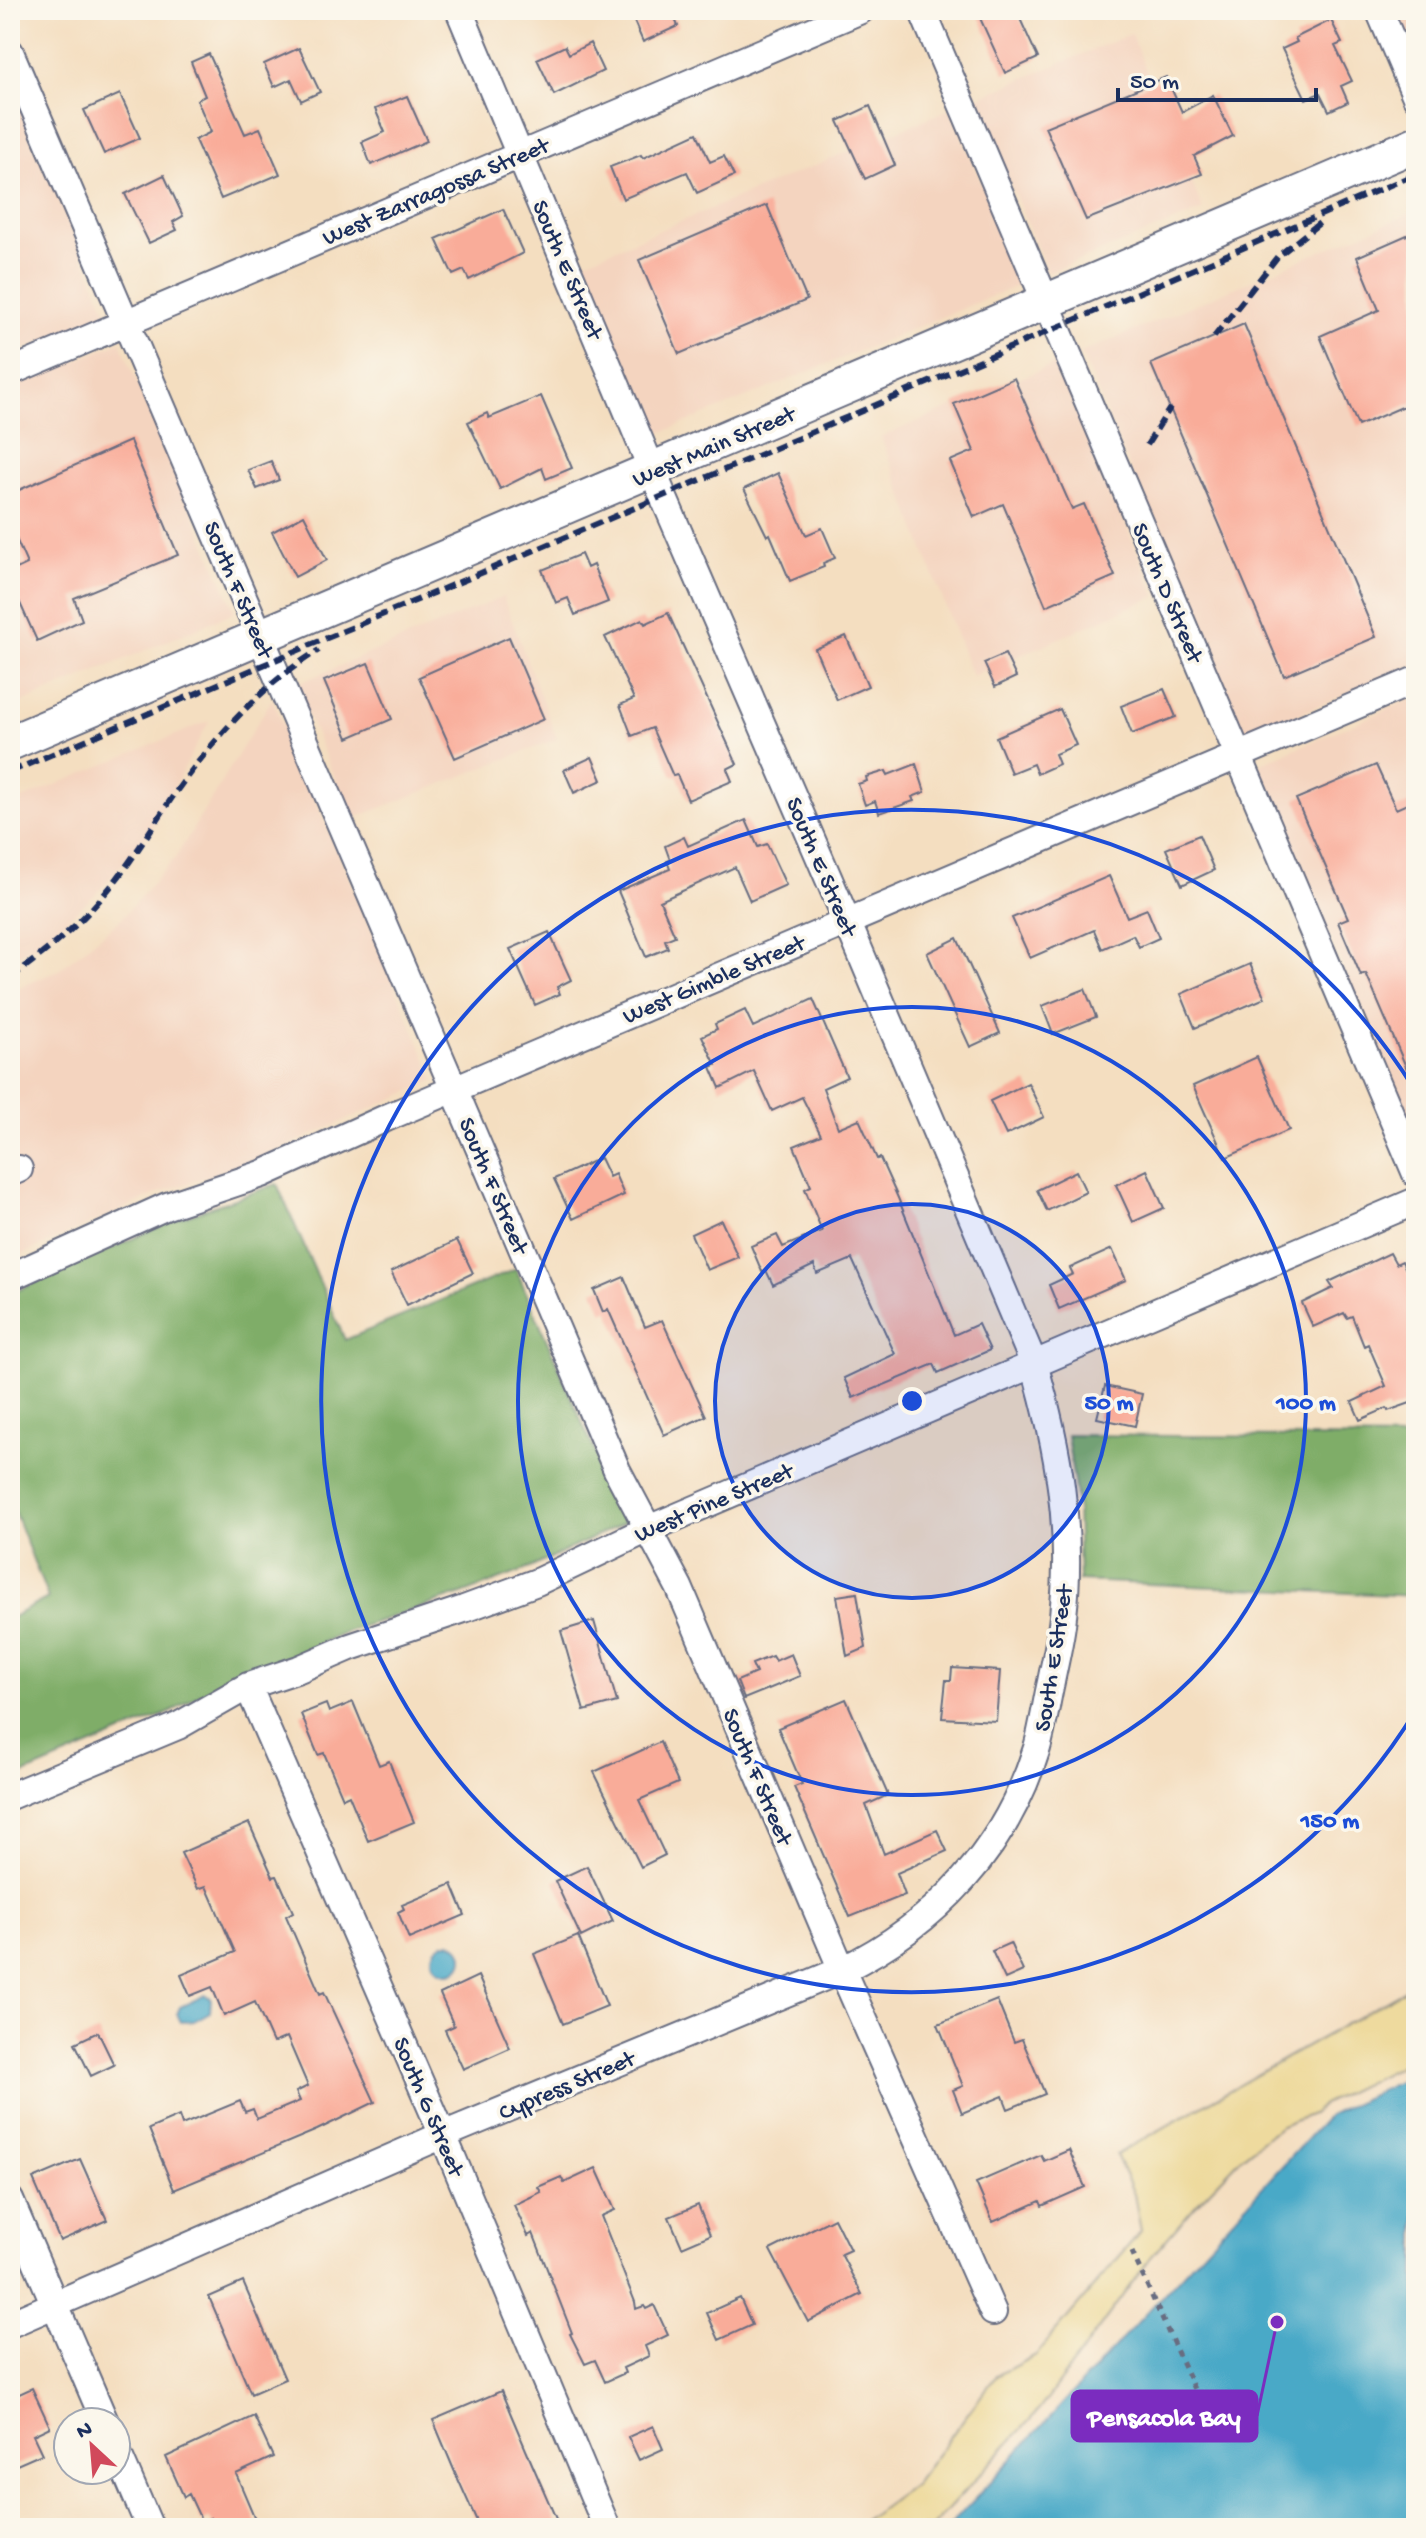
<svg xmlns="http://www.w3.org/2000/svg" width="1426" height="2538" font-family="'Gochi Hand',sans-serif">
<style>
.built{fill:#f4d4bf}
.forest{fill:#7fad67;stroke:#4d6e62;stroke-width:2}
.sand{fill:#eeda9e;stroke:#84847e;stroke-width:2}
.water{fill:#48a9c7;stroke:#326c92;stroke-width:2}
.building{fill:#f9ac99}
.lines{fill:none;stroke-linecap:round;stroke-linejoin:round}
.minor-casing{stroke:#676c80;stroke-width:30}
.major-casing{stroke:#676c80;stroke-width:38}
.path{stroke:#676c80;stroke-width:5;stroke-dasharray:6 6;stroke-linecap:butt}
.minor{stroke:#fff;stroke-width:26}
.major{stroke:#fff;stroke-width:34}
.rail{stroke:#1b2f5e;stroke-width:6;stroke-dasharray:12 6;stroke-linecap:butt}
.ring{fill:none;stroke:#1d4ed8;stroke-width:4}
.labels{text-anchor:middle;stroke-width:7;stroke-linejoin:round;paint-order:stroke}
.street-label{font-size:24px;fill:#1b2f5e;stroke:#fbf7ec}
.centre{fill:#1d4ed8;stroke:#fbf7ec;stroke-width:4}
.ring-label{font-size:24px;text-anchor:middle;font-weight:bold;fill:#1d4ed8;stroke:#fbf7ec;stroke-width:7;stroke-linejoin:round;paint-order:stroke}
.leader{fill:none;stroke:#7b2cbf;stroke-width:3}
.callout-dot{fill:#7b2cbf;stroke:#fbf7ec;stroke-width:3}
.callout{fill:#7b2cbf;stroke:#7b2cbf;stroke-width:3}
.callout-label{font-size:26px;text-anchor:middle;font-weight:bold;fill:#fff}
</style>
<rect width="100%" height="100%" fill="#fbf7ec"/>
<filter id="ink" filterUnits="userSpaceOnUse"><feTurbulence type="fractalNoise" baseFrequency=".0125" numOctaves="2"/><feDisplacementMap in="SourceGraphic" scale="16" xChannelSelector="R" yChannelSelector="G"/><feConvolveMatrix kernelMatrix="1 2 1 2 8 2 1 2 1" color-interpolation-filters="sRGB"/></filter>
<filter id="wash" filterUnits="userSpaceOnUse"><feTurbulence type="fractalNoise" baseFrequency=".006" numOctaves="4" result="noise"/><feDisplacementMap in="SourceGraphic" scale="32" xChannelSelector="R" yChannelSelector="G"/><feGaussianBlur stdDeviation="1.8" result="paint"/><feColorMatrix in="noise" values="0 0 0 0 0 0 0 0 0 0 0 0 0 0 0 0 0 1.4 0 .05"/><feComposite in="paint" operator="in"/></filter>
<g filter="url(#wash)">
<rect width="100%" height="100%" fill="#f4dec0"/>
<path class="built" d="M1394,10h22v53z
M1131,34l72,176 -155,63 -74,-174z
M10,85l98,229 -98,41z
M950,109l74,174 -371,153 -72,-173z
M1416,211v453l-171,73 -164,-384z
M120,342l115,270 -225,96v-319z
M1057,363l99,233 -184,80 -91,-239z
M503,597l54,142 -205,80 -57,-134z
M1416,697v443l-159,-375z
M272,699l163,381 -179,80 -95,32 -151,68v-268l49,-22 60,-49 57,-64z
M209,721l-59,111 -53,61 -57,50 -30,15v-154z"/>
<path class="forest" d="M277,1184l68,156 171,-71 89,206 23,46 -98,47 -71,27 -114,37 -51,23 -64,21 -59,36 -161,68v-162l38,-20 -38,-97v-207l164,-74z
M1067,1435l349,3v158l-337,-15 -2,-79z"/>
<path class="sand" d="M1416,1984v74l-93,46 -11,10 -33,13 -37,30 -46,48 -45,52 -113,154 -107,117h-76l59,-43 82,-109 40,-21 105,-124 -7,-37 -18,-39z"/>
<path class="water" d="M433 1958a15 15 0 1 1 30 0a15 15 0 1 1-30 0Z
M205,1995l6,3 -1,14 -16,9 -13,1 -4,-8 3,-7z
M1416,2073v455h-468l380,-412z"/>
<g id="blocks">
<path class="building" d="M629,10h42l7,16 -35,16z
M993,10h23l22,48 -33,15 -26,-57z
M1331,20l11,23 -7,3 17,35 -11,5 7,16 -19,9 -9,-18 -14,6 -24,-50 15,-7 -2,-4z
M590,43l13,28 -49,24 -17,-36 28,-13 4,8z
M299,48l21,44 -19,9 -10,-22 -17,8 -10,-23z
M209,54l36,80 15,-6 20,46 -59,25 -26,-59 16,-8 -14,-32 8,-4 -14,-34z
M1166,77l16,35 31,-17 20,41 -39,20 8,18 -116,46 -41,-93z
M120,94l20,44 -36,16 -20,-44z
M407,96l20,45 -56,24 -9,-23 23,-10 -10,-23z
M870,106l25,59 -30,14 -27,-58z
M697,133l13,29 14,-6 10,20 -37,17 -10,-21 -64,27 -13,-32 31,-12 2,3z
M164,175l19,41 -10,6 4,8 -28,13 -24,-49z
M767,205l40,95 -128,54 -40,-94z
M503,209l20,44 -54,27 -5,-10 -11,5 -17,-36z
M1416,231v170l-58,25 -38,-90 59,-26 -22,-53z
M1244,324l132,313 -92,39 -133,-312z
M1014,378l58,131 12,-5 31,72 -69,30 -43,-102 -29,13 -24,-56 24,-10 -20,-47z
M541,396l31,72 -26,11 -4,-11 -42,21 -32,-67 19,-9 2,5z
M130,441l48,114 -104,43 8,22 -45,21 -27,-60v-9l17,-8 -17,-39v-31z
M271,461l8,19 -22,9 -9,-19z
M778,473l28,62 16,-7 13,30 -12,5 1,4 -34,14 -20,-47 -3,2 -23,-47z
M304,515l23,45 -32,17 -23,-45z
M581,554l6,14 6,-3 15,37 -33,13 -7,-17 -12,5 -14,-33z
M668,613l69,151 -10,5 5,12 -44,19 -11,-25 -4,1 -21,-48 -20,8 -12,-31 14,-6 -29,-62 37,-18 3,5z
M846,636l22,50 -31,14 -22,-51z
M509,637l35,82 -89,39 -36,-81z
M1005,654l11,23 -21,10 -11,-24z
M368,663l24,56 -44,19 -24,-57z
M1164,689l12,28 -44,17 -11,-28z
M1060,709l16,36 -21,9 4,10 -22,10 -4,-10 -22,9 -15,-36z
M592,757l10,23 -28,13 -10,-23z
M916,764l9,28 -13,5 2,4 -35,12 -4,-12 -10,4 -7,-21 9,-3 -1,-4 20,-6 2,4z
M1376,765l20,44 20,-9v290l-50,-116 -5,2 -23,-54 10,-4 -52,-119z
M746,820l12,27 9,-3 19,41 -36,16 -15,-34 -75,34 15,35 -10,4 3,8 -22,9 -28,-66 52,-22 -3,-8 3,-1 -5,-14 19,-9 4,9z
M1199,835l15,35 -32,15 -16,-36z
M1109,876l18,41 20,-8 12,29 -20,9 -6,-12 -31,14 -8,-19 -64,28 -18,-40z
M549,932l22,48 -14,7 3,7 -25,11 -25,-56z
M957,938l43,95 -30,14 -43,-94z
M1250,964l15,34 -70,30 -14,-34z
M1085,989l11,28 -43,17 -11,-28z
M813,999l34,78 -24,11 15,40 21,-9 18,40 3,-1 18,40 56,137 24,-11 12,26 -52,23 -4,-9 -81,34 -9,-20 51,-24 -43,-95 -35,15 -3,-9 -41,20 -7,-15 -4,2 -11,-26 26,-11 6,12 39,-16 -17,-42 6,-3 -17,-40 27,-11 -19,-38 -30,14 -18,-40 -34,17 -9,-21 5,-2 -14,-29 15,-7 -2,-5 30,-14 8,17z
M1257,1057l32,73 -64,28 -32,-72z
M1028,1083l16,34 -38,18 -16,-34z
M600,1158l9,19 6,-3 9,21 -51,24 -19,-40z
M1147,1170l17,38 -31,14 -17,-37z
M1076,1171l10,21 -39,19 -10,-21z
M721,1220l17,37 -31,13 -16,-36z
M457,1240l16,33 -66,32 -16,-33z
M1112,1249l14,31 -67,29 -10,-24 24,-11 -3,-6z
M1390,1253l6,11 6,-3 14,30v110l-28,10 -1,-3 -27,12 -8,-18 34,-16 -18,-42 -4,2 -12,-30 -5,2 -3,-5 -31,14 -11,-24 31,-15 -4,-6z
M624,1277l21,50 17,-7 44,96 -42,19 -56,-126 -5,3 -9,-22z
M1105,1386l37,8 -7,32 -38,-8z
M857,1593l9,55 -19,8 -10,-60z
M594,1621l23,81 -33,9 -23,-80z
M791,1654l9,22 -56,23 -7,-18 19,-8 -4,-9 20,-8 3,5z
M952,1668l48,3 -4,50 -54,-3 4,-38h5z
M846,1699l42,96 -22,10 18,49 53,-24 10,21 -50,22 8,22 -55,22 -56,-130 8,-3 -24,-56z
M353,1702l26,63 10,-4 25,61 -46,19 -19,-46 -6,3 -19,-45 -6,2 -17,-41 25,-10 3,8z
M660,1742l18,41 -39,17 26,55 -24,12 -47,-95z
M249,1823l24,54 4,-1 16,36 -7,4 34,78 4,-2 51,110 -58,28 -143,60 -25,-61 30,-13 3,9 58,-24 5,11 8,-3 4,10 43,-18 -4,-9 12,-6 -21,-49 -14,6 -18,-41 -31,14 -12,-29 -22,9 -9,-21 54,-23 -29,-66 -8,3 -17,-36z
M587,1866l26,55 -32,16 -26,-56z
M452,1884l13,31 -56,24 -11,-27 6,-3 -2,-4z
M578,1936l29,70 -44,18 -29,-70z
M1010,1943l13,28 -18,8 -13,-28z
M478,1976l32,72 -47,21 -18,-39 9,-4 -14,-32z
M997,2000l17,42 8,-3 23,55 -37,15 -5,-13 -41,17 -9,-23 10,-4 -25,-62z
M98,2032l16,33 -23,11 -16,-33z
M1069,2150l16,37 -43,19 -2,-5 -47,21 -17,-39 65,-28 3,6z
M80,2159l27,61 -47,21 -27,-62z
M596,2168l19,42 -14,6 34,86 1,7 8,-3 2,3 8,-4 14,30 -23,11 4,10 -26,12 2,5 -20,9 -10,-22 -10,4 -15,-30 2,-1 -39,-100 -5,3 -14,-31 27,-13 -3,-5 23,-10 3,6z
M698,2205l12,30 -28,12 -13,-30z
M834,2218l16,32 -9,4 21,40 -54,28 -38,-72z
M243,2282l42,97 -34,15 -42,-97z
M740,2298l12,27 -33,15 -12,-27z
M10,2386l5,10 17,-8 18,39 -17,8 9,19 -32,14z
M501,2391l25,59 34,78h-80l-26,-58 -21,-50z
M254,2416l19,41 -37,17 23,54h-45l-4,-10 -8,4 -13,-28 -5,3 -18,-40z
M653,2426l10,23 -24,11 -11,-23z"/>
</g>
</g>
<g filter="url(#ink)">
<use href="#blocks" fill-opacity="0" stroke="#676c80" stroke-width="2"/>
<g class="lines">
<g class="minor-casing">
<path id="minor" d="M922,10l494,1164
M1379,10l37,87
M10,52l607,1418 62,117 163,383 151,342
M10,372l851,-362
M10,1173l9,-4
M10,1277l157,-71 95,-32 124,-56 1030,-438
M248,1686l195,449 164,393
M10,1796l168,-70 70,-40 51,-17 51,-22 114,-38 73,-27 109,-52 770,-329
M10,2200l95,222
M10,2324l433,-189 399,-165c94,-46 164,-121 195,-222 6,-21 9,-44 14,-66 4,-21 10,-44 12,-66 10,-86 -5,-170 -29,-252l-187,-443 -184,-425 -204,-486
M116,2449l34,79"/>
</g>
<g class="major-casing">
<path id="major" d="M10,743l1406,-599"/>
</g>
<path class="path" d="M1132,2252l66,146"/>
<use href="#minor" class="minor"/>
<use href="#major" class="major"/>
<path class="rail" d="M1214,337l64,-81 44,-35
M1147,445l23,-37
M10,772l653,-276 753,-322
M10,978c33,-24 65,-49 92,-81 31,-35 54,-78 81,-115 38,-51 82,-99 136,-132"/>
</g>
</g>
<circle cx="912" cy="1401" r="197" fill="#1d4ed8" fill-opacity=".12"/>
<g class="ring">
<circle cx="912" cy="1401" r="197"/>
<circle cx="912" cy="1401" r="394"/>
<path d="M1416 1710A591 591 0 1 1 1416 1092"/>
</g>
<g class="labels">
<g class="street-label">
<text transform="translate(435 190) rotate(-23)" y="8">West Zarragossa Street</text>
<text transform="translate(569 269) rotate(67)" y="8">South E Street</text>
<text transform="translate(713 445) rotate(-23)" y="8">West Main Street</text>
<text transform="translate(240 589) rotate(67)" y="8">South F Street</text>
<text transform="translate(1169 592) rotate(67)" y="8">South D Street</text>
<text transform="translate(823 866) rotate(67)" y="8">South E Street</text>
<text transform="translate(713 978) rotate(-23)" y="8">West Gimble Street</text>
<text transform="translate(495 1185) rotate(67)" y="8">South F Street</text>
<text transform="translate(713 1501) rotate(-23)" y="8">West Pine Street</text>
<text transform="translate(1052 1658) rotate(-81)" y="8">South E Street</text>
<text transform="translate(759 1776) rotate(67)" y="8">South F Street</text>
<text transform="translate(566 2084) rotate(-23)" y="8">Cypress Street</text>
<text transform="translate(430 2106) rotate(67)" y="8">South G Street</text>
</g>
</g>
<circle cx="912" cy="1401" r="12" class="centre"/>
<g class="ring-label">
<text x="1109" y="1409">50 m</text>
<text x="1306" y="1409">100 m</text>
<text x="1330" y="1827">150 m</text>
</g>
<path class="leader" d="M1277 2322L1257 2416"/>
<circle class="callout-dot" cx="1277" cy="2322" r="8"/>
<rect class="callout" x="1072" y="2391" width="185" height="50" rx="8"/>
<g class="callout-label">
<text x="1164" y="2425">Pensacola Bay</text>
</g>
<rect width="1426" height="2538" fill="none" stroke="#fbf7ec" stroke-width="40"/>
<g transform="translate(92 2446) rotate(334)"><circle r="38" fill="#fbf7ec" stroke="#a1a7b3" stroke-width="2"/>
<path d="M0-6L14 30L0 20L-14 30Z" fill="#d1495b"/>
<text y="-12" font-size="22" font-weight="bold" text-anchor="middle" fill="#1b2f5e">N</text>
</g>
<path d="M1118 88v12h198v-12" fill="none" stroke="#1b2f5e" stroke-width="4"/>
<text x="1130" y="88" font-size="24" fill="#1b2f5e" stroke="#fbf7ec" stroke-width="6" paint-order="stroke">50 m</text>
</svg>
